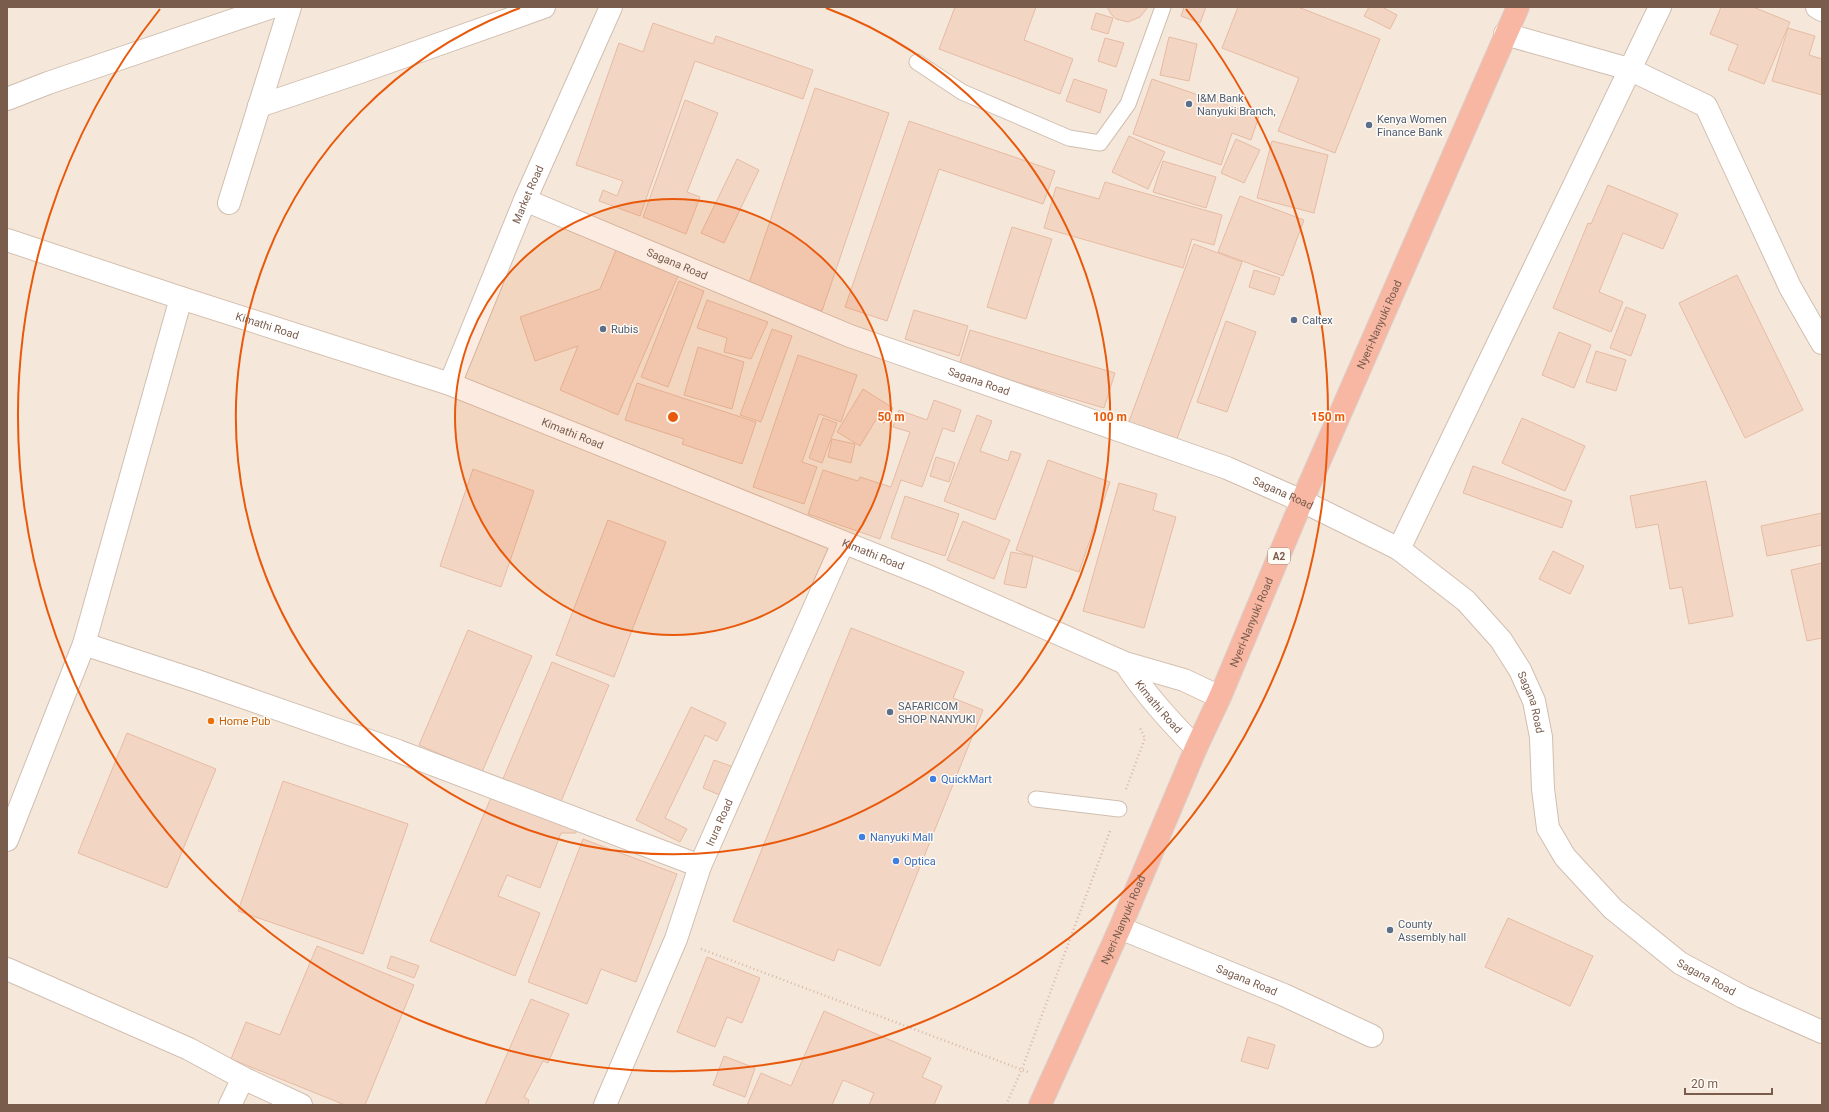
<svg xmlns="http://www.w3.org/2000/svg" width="1829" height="1112" font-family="Roboto,sans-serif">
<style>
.residential{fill:#f5e8da}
.building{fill:#f3d5c3;stroke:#e6bba3}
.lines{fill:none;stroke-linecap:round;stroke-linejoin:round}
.lane-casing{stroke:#d1beb0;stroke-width:17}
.street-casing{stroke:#d1beb0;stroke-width:24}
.secondary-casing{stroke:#d6c0b0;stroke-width:24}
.highway-casing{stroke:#dad1cd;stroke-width:24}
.path{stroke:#d9b8a5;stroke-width:2.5;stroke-dasharray:1 3;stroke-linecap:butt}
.lane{stroke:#fff;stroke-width:15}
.street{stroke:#fff;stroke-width:22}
.secondary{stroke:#fff;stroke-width:22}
.highway{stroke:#f7b7a3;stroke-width:22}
.ring{fill:none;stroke:#e8590c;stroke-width:2}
.service-dot{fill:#5c6f8a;stroke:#fffaf3;stroke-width:1.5}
.food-dot{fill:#e8710a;stroke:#fffaf3;stroke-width:1.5}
.shop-dot{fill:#3f7fe0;stroke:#fffaf3;stroke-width:1.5}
.labels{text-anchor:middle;stroke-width:3;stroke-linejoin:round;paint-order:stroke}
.shield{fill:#fffaf3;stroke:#a28b7f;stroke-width:1}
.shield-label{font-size:10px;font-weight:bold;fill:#7a5c4d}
.service-label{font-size:11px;fill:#4e5e75;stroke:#fffaf3;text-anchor:start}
.street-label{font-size:11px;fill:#7a5c4d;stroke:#fffaf3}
.food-label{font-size:11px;fill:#c56008;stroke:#fffaf3;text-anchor:start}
.shop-label{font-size:11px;fill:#366cbe;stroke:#fffaf3;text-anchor:start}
.centre{fill:#e8590c;stroke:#fffaf3;stroke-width:2}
.ring-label{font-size:12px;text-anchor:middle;font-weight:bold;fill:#e8590c;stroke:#fffaf3;stroke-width:3;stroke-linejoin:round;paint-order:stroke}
</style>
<rect width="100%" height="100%" fill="#fdf6ec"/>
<path class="residential" d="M7,7h1815v1098h-1815z"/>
<path class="building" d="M955,7h81l-12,33 49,19 -13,35 -121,-45z
M1107,7h41l-8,10 -12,5 -12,-3 -5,-5z
M1184,7h22l-6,16 -19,-7z
M1238,7h60l82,32 -45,114 -57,-22 21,-53 -77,-30z
M1369,7h13l15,8 -7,14 -26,-13z
M1721,7h32l37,15 -26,62 -36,-14 10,-25 -28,-11z
M1096,13l17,5 -5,16 -17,-5z
M653,23l60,21 3,-8 97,34 -10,29 -108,-38 -55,155 -41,-15 4,-11 14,6 6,-15 -47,-16 43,-122 24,9z
M1788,28l27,8 -6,19 13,4v36l-50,-14z
M1169,37l28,7 -8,37 -29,-6z
M1105,38l19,5 -8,24 -18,-6z
M1074,79l33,11 -7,23 -34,-12z
M1152,79l107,37 -8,24 -19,-7 -11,32 -88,-31z
M815,88l74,25 -67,198 -74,-25z
M685,100l33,13 -31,79 13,5 -14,37 -43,-17z
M909,121l146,50 -12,33 -104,-35 -52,152 -42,-14z
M1129,136l36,16 -17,37 -36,-17z
M1236,139l24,11 -16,33 -23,-10z
M1272,141l56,14 -14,58 -57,-15z
M737,159l22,11 -35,73 -23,-10z
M1163,161l53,16 -10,31 -53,-16z
M1105,182l117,33 -8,30 -22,-6 -9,29 -139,-40 12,-41 43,12z
M1608,185l70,29 -15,35 -40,-16 -24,59 24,10 -12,30 -58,-24 35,-85 3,1z
M1240,196l64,24 -21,56 -65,-24z
M1012,227l40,12 -26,80 -39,-12z
M1194,244l48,18 -67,182 -48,-17z
M616,250l62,26 -60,139 -58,-25 18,-44 -43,15 -15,-44 80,-28z
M1254,270l26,8 -6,17 -25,-8z
M1737,275l66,135 -58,28 -66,-135z
M679,281l25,10 -36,96 -27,-10z
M707,300l61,22 -17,37 -27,-7 3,-14 -30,-10z
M1626,307l20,8 -15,41 -21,-8z
M914,310l54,16 -9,30 -54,-17z
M1226,321l30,11 -29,80 -30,-10z
M772,329l20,7 -31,86 -21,-7z
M970,330l145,43 -11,35 -145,-43z
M1559,332l32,13 -17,43 -32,-13z
M698,347l46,15 -12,47 -48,-14z
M1596,351l30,9 -10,31 -30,-9z
M798,355l59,20 -16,47 -22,-8 -17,48 15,5 -13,37 -51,-17z
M637,383l119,39 -14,42 -60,-20 2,-5 -59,-19z
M863,389l30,19 -9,15 -7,-5 -17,28 -23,-14z
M934,400l27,10 -7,22 -11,-4 -21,59 -21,-7 -21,59 -72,-25 15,-44 35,11 2,-4 31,10 19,-55 -17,-5 6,-17 28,10z
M977,415l15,6 -12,30 28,10 3,-10 10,3 -26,66 -51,-19z
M823,418l14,5 -15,40 -13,-5z
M1522,418l63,28 -20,45 -63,-28z
M832,439l23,5 -4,19 -23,-6z
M936,457l19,6 -6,19 -19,-6z
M1048,460l62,22 -31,90 -63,-22z
M1473,466l99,35 -10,27 -99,-35z
M473,469l61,22 -33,96 -61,-21z
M1706,481l27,135 -44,8 -7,-37 -12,2 -12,-65 -22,4 -6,-32z
M1119,483l38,11 -4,16 23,7 -32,111 -61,-17z
M905,496l54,18 -14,42 -54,-18z
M1822,513v32l-55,11 -6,-30z
M608,520l58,22 -52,135 -58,-22z
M963,521l47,19 -16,39 -47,-19z
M1553,551l31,15 -14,28 -31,-15z
M1011,552l22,4 -7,32 -22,-4z
M1822,563v75l-15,3 -16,-71z
M851,628l113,44 -11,26 30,12 -103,256 -42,-17 -4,12 -101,-40z
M468,630l64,26 -50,116 -63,-27z
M552,662l57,23 -51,124 -58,-23z
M691,707l35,16 -9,18 -12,-6 -40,83 22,11 -7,13 -44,-22z
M127,733l89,36 -49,119 -89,-35z
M714,760l25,9 -12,29 -24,-10z
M283,781l125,43 -45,130 -125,-43z
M493,793l84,31 -1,9h-15l-21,55 -33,-13 -9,21 42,17 -25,63 -85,-35z
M583,839l94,35 -41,108 -35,-13 -14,35 -59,-22z
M1508,918l85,38 -23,50 -85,-39z
M317,946l97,39 -49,120h-20l-114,-46 15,-37 34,13z
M391,956l28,10 -5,12 -27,-10z
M707,957l53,21 -18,45 -15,-6 -12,30 -38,-15z
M531,999l38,15 -21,49 -5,-2 -19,36 5,3 -1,5h-43z
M824,1011l107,47 -9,19 20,9 -8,19h-65l5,-12 -31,-13 -11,25h-85l14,-32 30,13z
M1248,1037l27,8 -7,24 -27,-8z
M724,1056l31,12 -10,29 -32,-12z"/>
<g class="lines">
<g class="lane-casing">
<path id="lane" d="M917,62l45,30 107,46 31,5 28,-39 35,-97
M1036,799l83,10"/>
</g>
<g class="street-casing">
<g id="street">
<path d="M1817,7l5,3"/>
<path d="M1505,34l124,35 77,37 84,181 32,56"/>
<path d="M7,99l41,-16 224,-76"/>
<path d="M259,106l104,-35 181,-64"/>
<path id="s1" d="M525,200l325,136 377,132 75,33 97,48 67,52 35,39 19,30 14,31 7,36 2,52 5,39 17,29 48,52 67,54 63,34 79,35"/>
<path d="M229,203l61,-196"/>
<path id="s2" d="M450,384l75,-184 86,-193"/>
<path d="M1399,549l261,-542"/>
<path d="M84,644l113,37 201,70 302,115"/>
<path d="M7,840l77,-196 97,-346"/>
<path id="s3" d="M1120,928l164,67 88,41"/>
<path d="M7,969l182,80 54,29 58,27"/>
<path d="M230,1105l13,-27"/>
<path id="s4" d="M605,1105l71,-166 24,-73 143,-323"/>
</g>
</g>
<g class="secondary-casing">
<g id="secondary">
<path id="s5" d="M7,240l174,58 269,86 480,193 195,86 59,17 36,17"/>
<path id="s6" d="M1125,663c20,31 45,58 71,85"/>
</g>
</g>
<g class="highway-casing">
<g id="highway">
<path id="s7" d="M1040,1105l80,-177 76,-180 24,-51 82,-196 216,-494"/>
</g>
</g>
<path class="path" d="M1126,789l19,-51 -5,-10
M701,949l327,123
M1006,1105l16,-36 88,-238"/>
<use href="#lane" class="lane"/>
<use href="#street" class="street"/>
<use href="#secondary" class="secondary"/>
<use href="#highway" class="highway"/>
</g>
<circle cx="673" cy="417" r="218" fill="#e8590c" fill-opacity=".12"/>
<g class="ring">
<circle cx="673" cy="417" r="218"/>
<path d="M826 8A437 437 0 1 1 520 8"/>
<path d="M1186 9A655 655 0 1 1 160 9"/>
</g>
<g class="service-dot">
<circle cx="1189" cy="104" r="4"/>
<circle cx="1369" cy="125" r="4"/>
<circle cx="1294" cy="320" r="4"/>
<circle cx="603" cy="329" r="4"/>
<circle cx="890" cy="712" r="4"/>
<circle cx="1390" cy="930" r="4"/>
</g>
<circle class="food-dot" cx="211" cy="721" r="4"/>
<g class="shop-dot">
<circle cx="933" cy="779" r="4"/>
<circle cx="862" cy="837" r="4"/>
<circle cx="896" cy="861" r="4"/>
</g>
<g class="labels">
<rect class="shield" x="1268" y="548" width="22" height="16" rx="3"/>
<g class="shield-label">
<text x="1279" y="560">A2</text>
</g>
<g class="service-label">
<text x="1197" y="102">I&amp;M Bank<tspan x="1197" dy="13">Nanyuki Branch,</tspan></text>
<text x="1377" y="123">Kenya Women<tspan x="1377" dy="13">Finance Bank</tspan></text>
<text x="1302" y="324">Caltex</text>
<text x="611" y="333">Rubis</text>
<text x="898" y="710">SAFARICOM<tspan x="898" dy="13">SHOP NANYUKI</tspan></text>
<text x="1398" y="928">County<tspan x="1398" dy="13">Assembly hall</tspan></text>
</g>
<g class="street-label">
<text dy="4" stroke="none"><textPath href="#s2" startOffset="205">Market Road</textPath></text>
<text dy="4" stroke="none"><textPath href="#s1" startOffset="165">Sagana Road</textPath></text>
<text dy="4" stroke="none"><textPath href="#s7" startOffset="851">Nyeri-Nanyuki Road</textPath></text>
<text dy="4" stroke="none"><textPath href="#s5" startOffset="274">Kimathi Road</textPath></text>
<text dy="4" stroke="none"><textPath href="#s1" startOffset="489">Sagana Road</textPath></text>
<text dy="4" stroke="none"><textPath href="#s5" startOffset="598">Kimathi Road</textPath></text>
<text dy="4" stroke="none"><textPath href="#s1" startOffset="813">Sagana Road</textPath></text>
<text dy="4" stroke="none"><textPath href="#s5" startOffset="922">Kimathi Road</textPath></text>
<text dy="4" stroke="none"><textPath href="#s7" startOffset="527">Nyeri-Nanyuki Road</textPath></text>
<text dy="4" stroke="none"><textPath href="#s1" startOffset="1149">Sagana Road</textPath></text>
<text dy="4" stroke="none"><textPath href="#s6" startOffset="55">Kimathi Road</textPath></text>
<text dy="4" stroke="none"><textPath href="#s4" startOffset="305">Irura Road</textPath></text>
<text dy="4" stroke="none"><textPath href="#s7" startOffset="203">Nyeri-Nanyuki Road</textPath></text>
<text dy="4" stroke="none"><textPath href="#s1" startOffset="1497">Sagana Road</textPath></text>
<text dy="4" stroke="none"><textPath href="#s3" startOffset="137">Sagana Road</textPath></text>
</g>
<g class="food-label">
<text x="219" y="725">Home Pub</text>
</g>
<g class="shop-label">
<text x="941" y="783">QuickMart</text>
<text x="870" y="841">Nanyuki Mall</text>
<text x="904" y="865">Optica</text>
</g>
</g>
<circle cx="673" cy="417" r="6" class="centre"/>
<g class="ring-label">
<text x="891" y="421">50 m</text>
<text x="1110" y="421">100 m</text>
<text x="1328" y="421">150 m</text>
</g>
<rect width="1829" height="1112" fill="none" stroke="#7a5c4d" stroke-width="16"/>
<path d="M1685 1088v6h87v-6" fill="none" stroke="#7a5c4d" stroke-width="2"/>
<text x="1691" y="1088" font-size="12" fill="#7a5c4d" stroke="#fffaf3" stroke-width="3" paint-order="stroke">20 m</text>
</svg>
